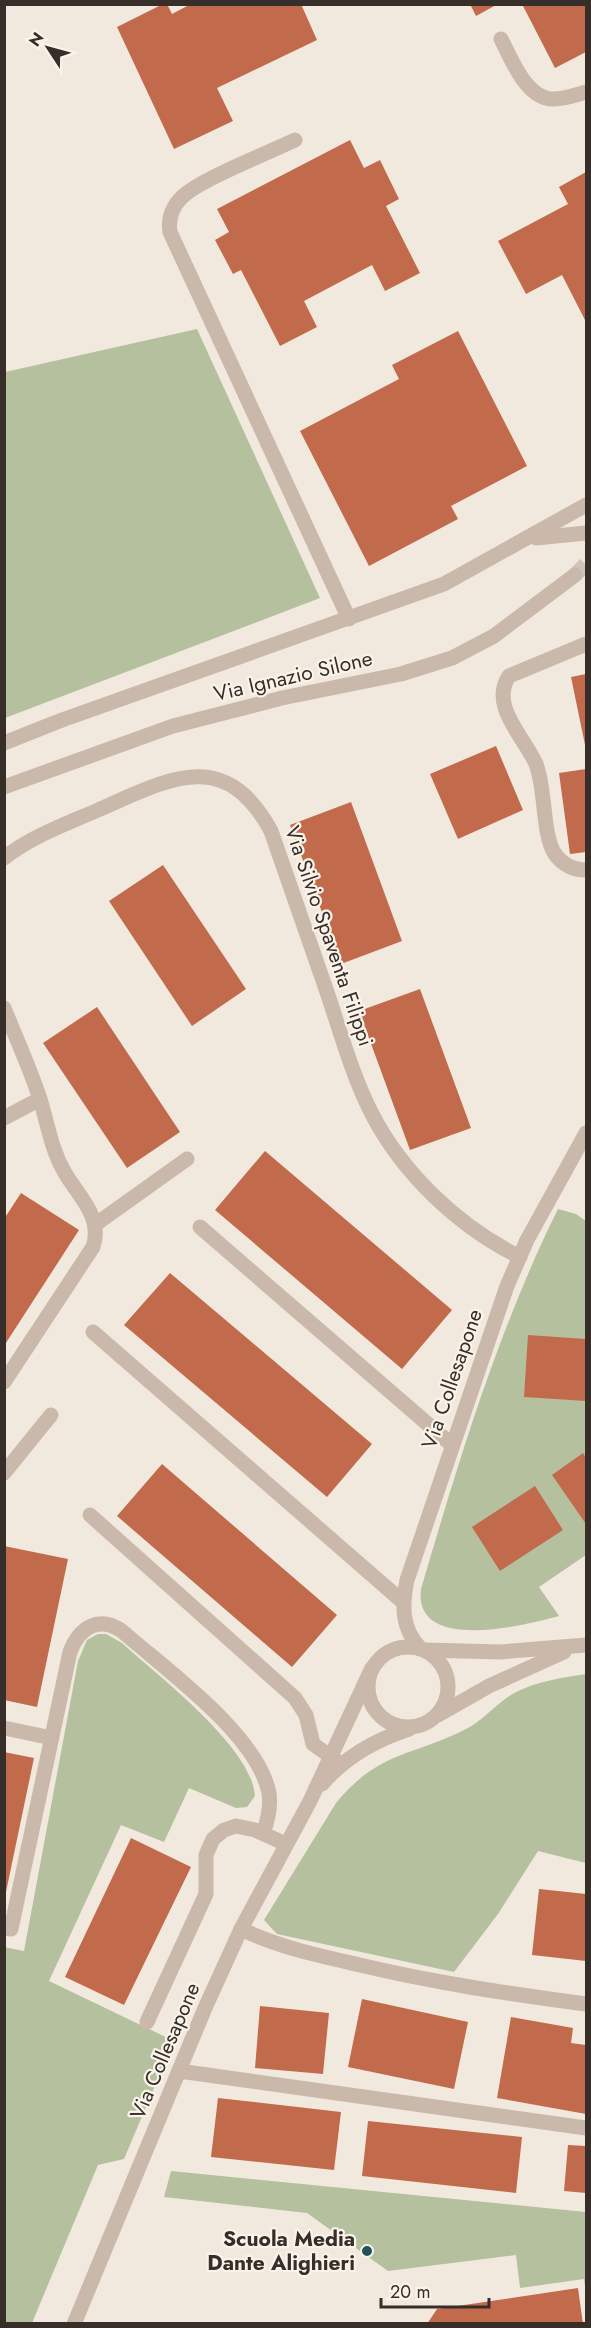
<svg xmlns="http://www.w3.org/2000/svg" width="591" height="2328" font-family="Jost,sans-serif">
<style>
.green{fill:#b4c09e}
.building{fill:#c26b4c}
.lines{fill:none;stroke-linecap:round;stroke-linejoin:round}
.tertiary-tunnel{stroke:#cdc4ba;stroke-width:15;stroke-dasharray:15 8;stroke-linecap:butt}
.service{stroke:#cab9aa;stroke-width:15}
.minor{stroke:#cab9aa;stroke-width:15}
.tertiary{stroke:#cab9aa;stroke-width:15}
.poi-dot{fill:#205358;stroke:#f9f3ea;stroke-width:2}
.labels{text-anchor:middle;stroke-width:4.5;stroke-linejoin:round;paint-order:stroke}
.street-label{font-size:21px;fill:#372e29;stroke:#f9f3ea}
.poi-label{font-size:21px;font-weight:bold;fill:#372e29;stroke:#f9f3ea;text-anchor:end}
</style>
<rect width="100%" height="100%" fill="#f2e9de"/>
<path class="green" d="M197,329l123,269 -315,120v-346z
M558,1209l18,5 10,7v334l-47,32 20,29c-33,9 -146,38 -138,-27 38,-129 77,-259 137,-380z
M98,1634h8l16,9c36,33 130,104 133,153l-8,11 -11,1 -47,-20 -25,54 -43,-17 -72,156 125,60 -50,118 -26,6 -66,158h-27l-1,-376 20,4 54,-290 9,-21z
M586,1674v189l-48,-12 -40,63 -44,58 -177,-38 -13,-14 72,-117c43,-52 74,-46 128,-73 17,-8 29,-23 44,-33 22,-15 53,-19 78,-23z
M171,2171l415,41v82l-2,-15 -64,9 -4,-33 -128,16 -81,-58 -143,-16z"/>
<path class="building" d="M163,4h4l5,10 19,-10h110l16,36 -100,48 16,33 -59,28 -57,-122z
M470,4h28l-22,12z
M522,4h64v48l-31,16z
M350,140l14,28 16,-8 19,39 -13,7 34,67 -35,18 -13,-26 -68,36 13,26 -37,19 -39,-76 -8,4 -18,-34 14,-8 -12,-23z
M586,172v150l-24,-47 -36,19 -28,-53 70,-37 -9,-17z
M458,331l69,135 -76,40 7,13 -89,47 -69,-135 99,-52 -7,-14z
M586,674v71h-1l-14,-68z
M496,746l27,64 -65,29 -28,-65z
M586,769v83l-16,2 -11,-81z
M351,802l51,139 -61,23 -51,-139z
M163,865l83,124 -54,37 -83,-125z
M420,989l51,139 -61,22 -51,-139z
M97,1007l83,125 -53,36 -84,-125z
M265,1151l187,159 -50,59 -187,-159z
M21,1193l58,37 -75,116v-127z
M170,1273l202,171 -45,53 -203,-172z
M528,1335l58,4v62l-62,-4z
M583,1453l3,5v66l-34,-49z
M162,1464l175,151 -45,52 -175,-151z
M535,1486l28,44 -63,41 -28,-44z
M4,1546l64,13 -31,148 -33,-7z
M4,1752l30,6 -28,134h-2z
M131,1838l60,29 -67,138 -59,-28z
M539,1889l47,5v67l-54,-6z
M362,1999l106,23 -14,67 -106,-22z
M260,2006l69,7 -6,61 -68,-6z
M511,2017l62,11 -2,15 15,2v69l-89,-16z
M218,2098l123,14 -7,58 -123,-13z
M368,2121l154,16 -6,56 -154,-17z
M568,2145l18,1v47l-22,-2z
M578,2288l5,36h-156l10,-15z"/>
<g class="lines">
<path class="tertiary-tunnel" d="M575,575l11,-11"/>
<path class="service" d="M501,39c10,19 24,57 49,60 12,1 25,-4 36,-7
M295,140c-27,13 -94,39 -113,57 -10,10 -14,22 -12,35l179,387
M586,644l-77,32c-20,30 16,62 27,88 10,25 6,71 19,90 8,11 18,16 31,16
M4,1118l36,-19
M96,1224l91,-65
M200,1227l252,218
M93,1332l310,270
M4,1473l47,-58
M90,1515l205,183 11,17 7,29 28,20
M4,1728l48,10
M4,1928l7,1 59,-277c9,-24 28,-37 52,-21 43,38 136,104 147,162 2,14 -1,27 -6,40
M241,1929c37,18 79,27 119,36 75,18 150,29 226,39
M147,2022l59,-128v-39l7,-16 11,-9 12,-4 19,4 31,14
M179,2071l407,57"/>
<path class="minor" d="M536,538l50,-5
M4,743l58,-23 382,-136 142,-79
M4,858c28,-22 62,-34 94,-48 69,-30 127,-65 173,21 19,55 38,109 57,164 13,39 25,82 44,119 31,60 87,113 148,143
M4,1008c12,30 26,60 36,91 8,26 11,50 25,74 14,24 38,44 28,74l-89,135
M368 1687a40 40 0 1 1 80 0a40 40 0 1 1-80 0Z
M420,1648c-19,-20 -18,-43 -13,-68l100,-294 20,-46 59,-107
M426,1650l74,2 86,-7
M438,1715l51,-29 75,-34
M322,1784c24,-28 53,-44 87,-55
M74,2324l131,-316 36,-79 69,-128 62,-133"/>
<path class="tertiary" d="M4,787l169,-61 109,-28 119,-24 51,-16 42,-22 81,-61"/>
</g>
<circle class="poi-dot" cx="367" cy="2251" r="6"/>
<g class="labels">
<g class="street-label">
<text transform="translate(293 676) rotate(-13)" y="7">Via Ignazio Silone</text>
<text transform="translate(329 936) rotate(71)" y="7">Via Silvio Spaventa Filippi</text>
<text transform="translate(452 1379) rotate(-71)" y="7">Via Collesapone</text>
<text transform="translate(165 2051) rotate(-67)" y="7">Via Collesapone</text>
</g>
<g class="poi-label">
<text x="355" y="2246">Scuola Media<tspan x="355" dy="24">Dante Alighieri</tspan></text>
</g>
</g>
<rect width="591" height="2328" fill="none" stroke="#372e29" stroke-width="12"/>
<g transform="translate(48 48) rotate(306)" stroke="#f9f3ea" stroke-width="4.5" paint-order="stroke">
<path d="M0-4.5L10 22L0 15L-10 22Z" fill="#372e29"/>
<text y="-9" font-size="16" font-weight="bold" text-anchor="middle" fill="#372e29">N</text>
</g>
<path d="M381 2298v9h108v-9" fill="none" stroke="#372e29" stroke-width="3"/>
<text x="390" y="2298" font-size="18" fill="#372e29" stroke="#f9f3ea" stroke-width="4.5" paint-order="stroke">20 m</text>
</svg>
